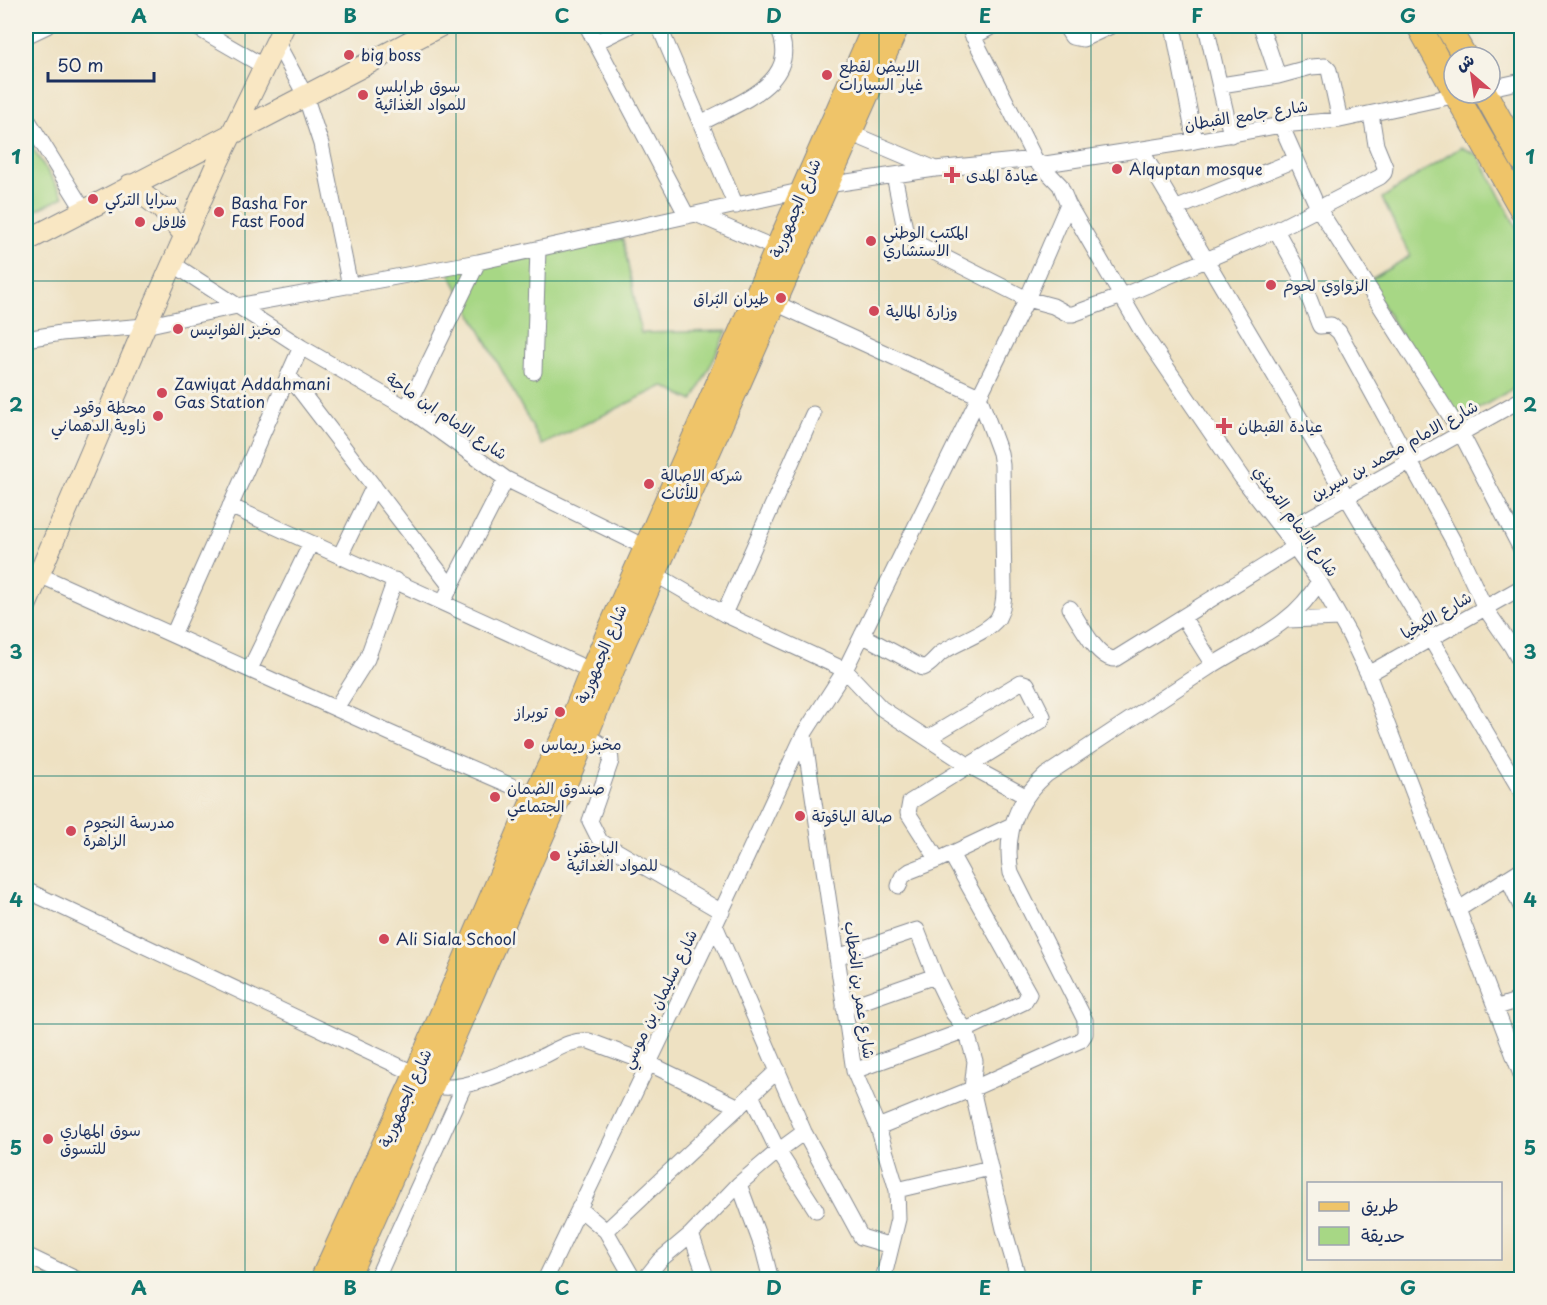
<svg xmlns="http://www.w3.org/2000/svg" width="1547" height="1305" font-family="'Playpen Sans','Playpen Sans Arabic',sans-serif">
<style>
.green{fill:#a7d785;stroke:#618372;stroke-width:1.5}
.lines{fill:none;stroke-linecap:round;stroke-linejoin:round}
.street-casing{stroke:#848890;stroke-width:17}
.secondary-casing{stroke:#848890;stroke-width:23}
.primary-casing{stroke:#848890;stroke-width:26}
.street{stroke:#fff;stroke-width:15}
.secondary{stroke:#f9e7c3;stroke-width:21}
.primary{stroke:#efc469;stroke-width:24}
.grid{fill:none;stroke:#0f766e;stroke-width:1.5;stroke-opacity:0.55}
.poi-dot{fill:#d1495b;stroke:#f7f3e8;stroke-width:2}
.labels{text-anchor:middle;stroke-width:6;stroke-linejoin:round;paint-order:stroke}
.poi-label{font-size:16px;fill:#1b2f5e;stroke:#f7f3e8;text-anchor:start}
.street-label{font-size:16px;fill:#1b2f5e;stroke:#f7f3e8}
.neatline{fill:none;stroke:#0f766e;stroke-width:2}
.grid-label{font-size:20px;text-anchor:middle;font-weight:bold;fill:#0f766e}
</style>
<rect width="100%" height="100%" fill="#f7f3e8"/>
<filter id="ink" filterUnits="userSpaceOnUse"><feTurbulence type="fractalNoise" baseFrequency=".0167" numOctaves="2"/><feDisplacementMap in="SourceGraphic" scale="12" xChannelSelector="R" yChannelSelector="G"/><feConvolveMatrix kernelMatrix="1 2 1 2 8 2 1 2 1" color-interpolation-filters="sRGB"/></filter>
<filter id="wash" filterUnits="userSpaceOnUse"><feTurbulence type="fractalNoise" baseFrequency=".008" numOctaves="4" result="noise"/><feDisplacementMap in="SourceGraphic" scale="24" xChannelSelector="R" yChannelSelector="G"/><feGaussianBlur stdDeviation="1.35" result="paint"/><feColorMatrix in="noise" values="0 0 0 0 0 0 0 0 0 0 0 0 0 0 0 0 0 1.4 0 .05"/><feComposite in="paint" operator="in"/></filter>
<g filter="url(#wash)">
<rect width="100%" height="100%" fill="#eee1c2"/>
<path class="green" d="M26,138l38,59 -38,18z
M1461,147l17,8 43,81v148l-53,31 -21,-3 -79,-131 42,-25 -28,-58z
M623,239l18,94 86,-2 -34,70 -30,-15 -121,59 -93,-173z"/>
</g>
<g filter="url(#ink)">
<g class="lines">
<g class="street-casing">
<path id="street" d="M194,26l71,41
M587,26l100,190
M659,26l77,180
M968,26l67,133 25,26 8,19 73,126 101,148 42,54 35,49 31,55 18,38 154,403
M1065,26l7,11 11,2 28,-13
M1173,26l22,115
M1206,26l25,109
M1261,26l17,50
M26,36l21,-10
M973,37l20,-11
M596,42l33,-16
M277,43l28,52 16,49 29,142
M1221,85l57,-9 33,-9 14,-1 4,4 11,50
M1490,88l32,-7
M26,117l57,92
M701,123c38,-21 104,-41 76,-97
M1281,125l37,83 143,225 61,118
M850,133l83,35
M1141,150l381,643
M1039,165l156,-24 86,-16 59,-5 122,-26
M894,175l11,54 3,6 8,8 111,56 26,7 15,8h5l49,-18 154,-66 104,-53 4,-4 1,-6 -9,-22 -5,-31
M1175,209l120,-49
M696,214l88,38
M1276,230l23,42 20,52 1,2 11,-1 8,7 117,214 29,62 27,39 10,18
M173,264l128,83 106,61 99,71 141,69 8,26 69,40 121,56 36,38 87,57 57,31
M773,302l206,94 21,57 2,12 2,125c0,9 -1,19 -6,28 -11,15 -41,24 -57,35 -6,5 -11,13 -18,15l-61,-33
M26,339l35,-6 84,-7 92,-20 241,-44 349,-77 108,-16 100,-10
M534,372l4,-123
M289,376l162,211
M407,408l71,-146
M230,506l362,165
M1284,532l238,-133
M340,556l34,-70
M26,569l366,165 143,62
M447,594l59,-115
M1070,608c10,15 27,51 45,51l180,-112
M724,614l89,-200
M1183,617l30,48
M1288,620l52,-2
M173,635l128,-288
M250,669l61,-126
M1368,674l154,-87
M336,708l31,-49 28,-79
M586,735c11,7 25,12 25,26l-21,60 10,20 122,71
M804,735l50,336 24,56 19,63 1,29 -15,61
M928,738l93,-56 6,2 16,32 -2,5 -131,81 -2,11 30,47
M1508,878l14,31
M899,886l3,-9 8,-6 28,-11 74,-35
M26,890l417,197c27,2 72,-19 98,-30 16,-7 29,-18 48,-16l59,22 91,44
M1459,909l63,-40
M715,925l89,207 57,105 30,9
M837,957l80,-27 18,46 18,37 13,17 9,31 -3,28 32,140 15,51
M844,1008l91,-32
M1495,1008l27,-9
M854,1071l112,-41 58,-28 5,-8 -78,-140
M751,1095l27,56 38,59
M878,1127l94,-38 109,-49 4,-6v-14l-74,-147c-7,-39 5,-72 35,-98 54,-36 108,-71 162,-107 40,-26 87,-43 111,-87
M739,1184l24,65 8,31
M897,1190l93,-22
M579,1208l27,23 28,49
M606,1231l172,-161
M691,1234l16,46
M26,1255l52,25
M376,1280l88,-194
M545,1280l170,-355 89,-191 41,-64 182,-371 41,-95
M644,1280l16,-20 31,-26 48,-50 39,-33 26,-19"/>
</g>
<g class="secondary-casing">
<path id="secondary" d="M130,185l31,23 25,28
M26,241l414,-215
M26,605l119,-279 70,-158 69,-142"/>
</g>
<g class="primary-casing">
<path id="primary" d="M1419,26l35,64
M1447,26l18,31
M1455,93l67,117
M1485,93l37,67
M322,1280l94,-205 119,-279 39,-80 18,-45 283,-645
M346,1280l240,-545 32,-80 279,-629"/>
</g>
<use href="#street" class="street"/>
<use href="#secondary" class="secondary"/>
<use href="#primary" class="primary"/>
</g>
</g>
<path class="grid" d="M245,26v1254M456,26v1254M668,26v1254M879,26v1254M1091,26v1254M1302,26v1254M26,281h1496M26,529h1496M26,776h1496M26,1024h1496"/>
<g class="poi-dot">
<circle cx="349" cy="55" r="6"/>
<circle cx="827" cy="75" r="6"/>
<circle cx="363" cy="95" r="6"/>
<circle cx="1117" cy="169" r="6"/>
<path d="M949 166h6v6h6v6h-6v6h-6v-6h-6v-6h6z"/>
<circle cx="93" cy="199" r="6"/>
<circle cx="219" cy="212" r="6"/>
<circle cx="140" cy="222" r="6"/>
<circle cx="871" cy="241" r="6"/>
<circle cx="1271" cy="285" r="6"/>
<circle cx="781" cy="298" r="6"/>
<circle cx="874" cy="311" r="6"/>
<circle cx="178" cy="329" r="6"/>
<circle cx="162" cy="393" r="6"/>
<circle cx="158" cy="416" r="6"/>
<path d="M1221 417h6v6h6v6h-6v6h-6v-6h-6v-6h6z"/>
<circle cx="649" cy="484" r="6"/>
<circle cx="560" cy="712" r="6"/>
<circle cx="529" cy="744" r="6"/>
<circle cx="495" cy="797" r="6"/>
<circle cx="800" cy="816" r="6"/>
<circle cx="71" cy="831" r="6"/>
<circle cx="555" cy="856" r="6"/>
<circle cx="384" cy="939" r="6"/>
<circle cx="48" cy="1139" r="6"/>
</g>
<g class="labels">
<g class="poi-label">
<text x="361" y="61">big boss</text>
<text x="839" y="72">الابيض لقطع<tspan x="839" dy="18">غيار السيارات</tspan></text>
<text x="375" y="92">سوق طرابلس<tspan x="375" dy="18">للمواد الغذائية</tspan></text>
<text x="1129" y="175">Alquptan mosque</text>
<text x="966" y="181">عيادة المدى</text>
<text x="105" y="205">سرايا التركي</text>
<text x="231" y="209">Basha For<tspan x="231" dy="18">Fast Food</tspan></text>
<text x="152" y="228">فلافل</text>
<text x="883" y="238">المكتب الوطني<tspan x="883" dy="18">الاستشاري</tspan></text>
<text x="1283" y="291">الزواوي لحوم</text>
<text x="769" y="304" text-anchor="end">طيران البُراق</text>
<text x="886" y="317">وزارة المالية</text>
<text x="190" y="335">مخبز الفوانيس</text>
<text x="174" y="390">Zawiyat Addahmani<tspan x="174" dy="18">Gas Station</tspan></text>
<text x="146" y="413" text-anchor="end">محطة وقود<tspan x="146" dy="18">زاوية الدهماني</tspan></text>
<text x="1238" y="432">عيادة القبطان</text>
<text x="661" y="481">شركه الاصالة<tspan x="661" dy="18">للأثاث</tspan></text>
<text x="548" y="718" text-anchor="end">توبراز</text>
<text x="541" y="750">مخبز ريماس</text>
<text x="507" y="794">صندوق الضمان<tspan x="507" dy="18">الجتماعي</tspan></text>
<text x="812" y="822">صالة الياقوتة</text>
<text x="83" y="828">مدرسة النجوم<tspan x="83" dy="18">الزاهرة</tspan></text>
<text x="567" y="853">الباجقني<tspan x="567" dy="18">للمواد الغدائية</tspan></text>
<text x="396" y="945">Ali Siala School</text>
<text x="60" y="1136">سوق المهاري<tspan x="60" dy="18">للتسوق</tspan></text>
</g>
<g class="street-label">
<text transform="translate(1246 115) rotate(-9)" y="6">شارع جامع القبطان</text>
<text transform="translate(795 208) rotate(-67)" y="6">شارع الجمهورية</text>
<text transform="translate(447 416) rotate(34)" y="6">شارع الامام ابن ماجة</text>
<text transform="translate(1394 450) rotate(-29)" y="6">شارع الامام محمد بن سيرين</text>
<text transform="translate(1296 521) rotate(54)" y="6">شارع الامام الترمذي</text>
<text transform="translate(1436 615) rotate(-30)" y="6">شارع الكيخيا</text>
<text transform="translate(601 654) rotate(-67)" y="6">شارع الجمهورية</text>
<text transform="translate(860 990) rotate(82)" y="6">شارع عمر بن الخطاب</text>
<text transform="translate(659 999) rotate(-64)" y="6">شارع سليمان بن موسي</text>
<text transform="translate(405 1098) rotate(-66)" y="6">شارع الجمهورية</text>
</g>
</g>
<rect width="1547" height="1305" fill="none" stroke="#f7f3e8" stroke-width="66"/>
<rect x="1307" y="1182" width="195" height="78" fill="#f7f3e8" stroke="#9fa5b1" stroke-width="1.5"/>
<rect x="1319" y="1202" width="30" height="9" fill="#efc469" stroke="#9fa5b1" stroke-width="1.5"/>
<text x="1361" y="1212" font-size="18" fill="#1b2f5e">طريق</text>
<rect x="1319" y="1227" width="30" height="18" fill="#a7d785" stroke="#9fa5b1" stroke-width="1.5"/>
<text x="1361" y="1242" font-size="18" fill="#1b2f5e">حديقة</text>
<g transform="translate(1472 75) rotate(331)"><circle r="28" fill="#f7f3e8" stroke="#9fa5b1" stroke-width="1.5"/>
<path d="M0-4.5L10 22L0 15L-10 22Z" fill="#d1495b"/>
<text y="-9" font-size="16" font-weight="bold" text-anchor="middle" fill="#1b2f5e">ش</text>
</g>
<path d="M48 72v9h106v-9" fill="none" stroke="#1b2f5e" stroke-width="3"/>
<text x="57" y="72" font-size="18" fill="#1b2f5e" stroke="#f7f3e8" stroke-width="4.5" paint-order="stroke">50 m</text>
<rect x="33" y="33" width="1481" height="1239" class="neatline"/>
<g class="grid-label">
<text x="139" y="23">A</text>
<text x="350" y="23">B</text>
<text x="562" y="23">C</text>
<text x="774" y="23">D</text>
<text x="985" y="23">E</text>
<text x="1197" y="23">F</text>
<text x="1408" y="23">G</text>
<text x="16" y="164">1</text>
<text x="1530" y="164">1</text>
<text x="16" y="412">2</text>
<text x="1530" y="412">2</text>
<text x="16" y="659">3</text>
<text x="1530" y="659">3</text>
<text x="16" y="907">4</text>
<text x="1530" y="907">4</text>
<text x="16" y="1155">5</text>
<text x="1530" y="1155">5</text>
<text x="139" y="1295">A</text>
<text x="350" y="1295">B</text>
<text x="562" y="1295">C</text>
<text x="774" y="1295">D</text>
<text x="985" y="1295">E</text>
<text x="1197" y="1295">F</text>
<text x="1408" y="1295">G</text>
</g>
</svg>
